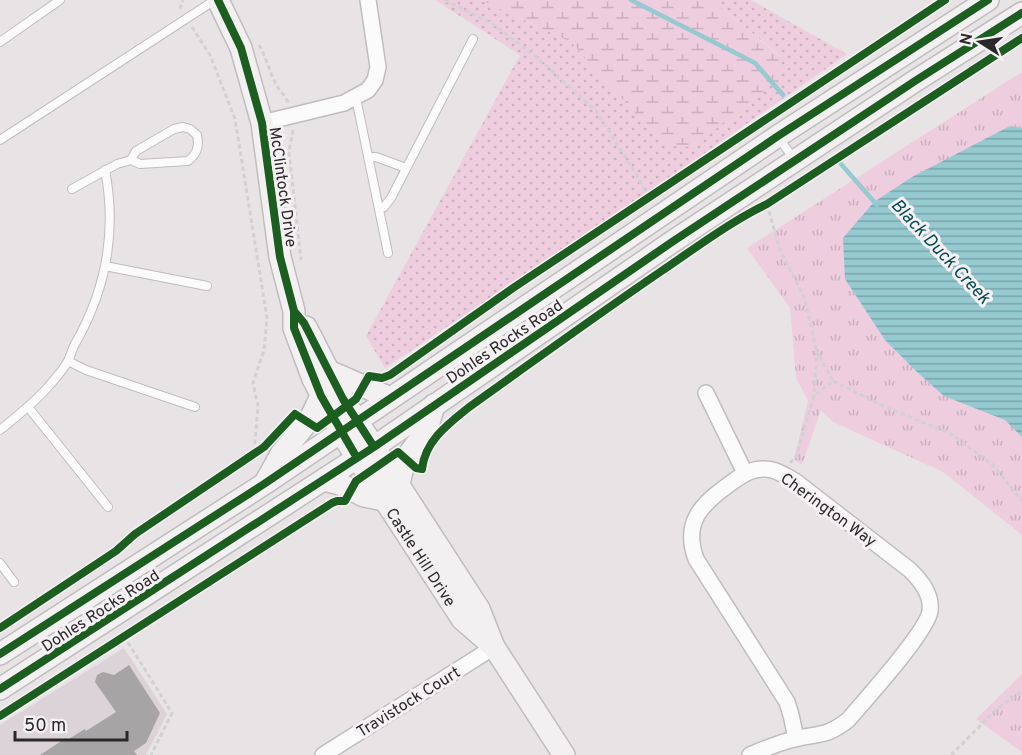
<svg xmlns="http://www.w3.org/2000/svg" width="1022" height="755" font-family="Overpass,sans-serif">
<style>
.built{fill:#dcd3d8}
.grass{fill:url(#grass-dots)}
.wetland{fill:url(#wetland-marsh)}
.park{fill:url(#park-tufts)}
.water{fill:url(#water-rules)}
.lines{fill:none;stroke-linecap:round;stroke-linejoin:round}
.stream{stroke:#95cad0;stroke-width:4.5}
.building{fill:#a6a4a5}
.lane-casing{stroke:#c0bdbe;stroke-width:10}
.street-casing{stroke:#c0bdbe;stroke-width:18}
.secondary-casing{stroke:#c0bdbe;stroke-width:24}
.path{stroke:#d2d1d2;stroke-width:3;stroke-dasharray:4.5 3;stroke-linecap:butt}
.lane{stroke:#fcfbfb;stroke-width:8}
.street{stroke:#fcfbfb;stroke-width:15}
.secondary{stroke:#f3f0f2;stroke-width:21}
.cycleway-casing{stroke:#f6f1f4;stroke-width:11}
.cycleway{stroke:#1b5e20;stroke-width:8}
.labels{text-anchor:middle;stroke-width:6;stroke-linejoin:round;paint-order:stroke}
.street-label{font-size:16px;fill:#2a2829;stroke:#f6f1f4}
.water-label{font-size:18px;font-style:italic;fill:#024d53;stroke:#f6f1f4}
</style>
<defs>
<pattern id="grass-dots" width="8" height="8" patternUnits="userSpaceOnUse" patternTransform="scale(1.5)"><rect width="8" height="8" fill="#edcdde"/><path d="M2 2h.1M6 6h.1" fill="none" stroke="#cbb0be" stroke-width="1.8" stroke-linecap="round"/></pattern>
<pattern id="wetland-marsh" width="20" height="14" patternUnits="userSpaceOnUse" patternTransform="scale(1.5)"><rect width="20" height="14" fill="#edcdde"/><path d="M1 5h8M5 5V1M11 12h8M15 12V8" fill="none" stroke="#cbb0be"/></pattern>
<pattern id="park-tufts" width="24" height="20" patternUnits="userSpaceOnUse" patternTransform="scale(1.5)"><rect width="24" height="20" fill="#edcdde"/><path d="M3 7l-1-3M5 7V3M7 7l1-3M15 17l-1-3M17 17v-4M19 17l1-3" fill="none" stroke="#cbb0be"/></pattern>
<pattern id="water-rules" width="6" height="5" patternUnits="userSpaceOnUse" patternTransform="scale(1.5)"><rect width="6" height="5" fill="#95cad0"/><path d="M0 2.5h6" fill="none" stroke="#7aa4a9"/></pattern>
</defs>
<rect width="100%" height="100%" fill="#e8e4e6"/>
<path class="built" d="M124,648l43,66 -21,41h-146v-30z"/>
<path class="grass" d="M435,0h46l90,42 94,104 114,-91 -66,-55h38l96,54 -214,149 -248,165 -19,-32 154,-281z"/>
<path class="wetland" d="M481,0h232l66,56v23l-86,68 -28,-1 -94,-104z"/>
<path class="park" d="M1022,72v463l-79,-63 -110,-50 -12,-12 -19,55 -8,-6 14,-58 -12,-23 -6,-70 -43,-60z
M1022,674v78l-46,-33z"/>
<path class="water" d="M1010,126l12,2v309l-17,-17 -61,-24 -27,-24 -32,-32 -40,-61 -2,-41 31,-36 38,-25z"/>
<g class="lines">
<path class="stream" d="M631,0l124,63 28,32
M841,164l36,41"/>
</g>
<path class="building" d="M129,665l31,48 -14,30 -12,8 3,4h-97l26,-17 1,2 18,-11 1,2 30,-19 -21,-30 2,-7 6,-3 11,3z"/>
<g class="lines">
<g class="lane-casing">
<path id="lane" d="M0,42l60,-42
M356,98l32,155
M778,137l16,22
M0,140l215,-140
M368,157h8l30,11
M72,189l45,-25 14,-4 9,4 48,-3c10,-8 11,-15 9,-26l-7,-6 -7,-2 -9,2 -38,22 -5,9
M379,209l5,-2 7,-9 82,-159
M105,266l102,20
M68,361l18,9 109,37
M28,407l80,100
M0,430c17,-14 34,-27 48,-43 7,-8 15,-17 20,-26 3,-6 4,-12 7,-17 31,-54 42,-112 30,-174
M0,563l14,19"/>
</g>
<g class="street-casing">
<path id="street" d="M262,123l82,-20 24,-13 7,-10 3,-13 -10,-67
M706,393l39,80
M323,755l171,-108
M750,755c14,-6 30,-13 45,-16 25,-6 31,-2 53,-19 17,-20 79,-88 82,-109 2,-17 -9,-30 -20,-41l-115,-89c-9,-5 -19,-12 -30,-12 -13,-1 -23,6 -34,14 -28,20 -49,38 -35,76l91,143 4,13 5,23"/>
</g>
<g class="secondary-casing">
<g id="secondary">
<path id="s1" d="M218,0l23,48 21,75 18,134 14,54v17l19,51 28,54 121,186 32,28"/>
<path d="M306,327l37,72 136,210 15,38 70,108"/>
<path d="M328,371c22,8 41,19 63,27"/>
<path d="M324,480l16,4 24,12 20,4"/>
<path d="M266,481l15,-27 29,-35 11,-23"/>
<path d="M399,484l4,-17 8,-16 16,-21 7,-25"/>
<path d="M0,654l264,-170 514,-348 210,-136"/>
<path d="M0,689l374,-242 298,-205 243,-161 107,-68"/>
</g>
</g>
<path class="path" d="M445,0l49,25 46,35 57,52 42,67 9,20
M180,9l3,-9
M192,27l18,28 25,64 32,199 -3,32 -11,33 5,23 -4,48
M259,45c7,12 10,25 16,37 3,8 11,14 13,21
M293,130l-4,22 12,108
M767,204l13,46 24,47 13,55
M833,381l50,25 68,28 42,31 29,36
M790,463l6,-6 18,-61 19,-15 -16,-29 -3,44
M124,636l48,77 -21,42
M951,755l46,-46 25,-18"/>
<use href="#lane" class="lane"/>
<use href="#street" class="street"/>
<use href="#secondary" class="secondary"/>
<g class="cycleway-casing">
<path id="cycleway" d="M218,0l23,48 21,75 18,134 14,54v17l27,68 36,62
M294,311l10,12 39,76 31,48
M0,628l116,-77 19,-17 129,-87 31,-33 22,14 39,-29 13,-23 13,2 8,-3 123,-87 432,-288
M0,654l264,-170 514,-348 210,-136
M0,689l374,-242 298,-205 243,-161 107,-68
M0,716l332,-213 5,-2h8l11,-20 42,-29 18,16 6,1c3,-28 26,-45 46,-61 64,-46 129,-93 195,-138 34,-23 67,-48 104,-66l255,-166"/>
</g>
<use href="#cycleway" class="cycleway"/>
</g>
<g class="labels">
<g class="street-label">
<text transform="translate(284 187) rotate(82)" y="6">McClintock Drive</text>
<text transform="translate(504 341) rotate(-34)" y="6">Dohles Rocks Road</text>
<text transform="translate(829 509) rotate(36)" y="6">Cherington Way</text>
<text dy="6" stroke="none"><textPath href="#s1" startOffset="602">Castle Hill Drive</textPath></text>
<text transform="translate(100 610) rotate(-33)" y="6">Dohles Rocks Road</text>
<text transform="translate(408 701) rotate(-32)" y="6">Travistock Court</text>
</g>
<g class="water-label">
<text transform="translate(941 251) rotate(47)" y="6">Black Duck Creek</text>
</g>
</g>
<g transform="translate(980 42) rotate(282)" stroke="#f6f1f4" stroke-width="4.5" paint-order="stroke">
<path d="M0-4.5L10 22L0 15L-10 22Z" fill="#2a2829"/>
<text y="-9" font-size="16" font-weight="bold" text-anchor="middle" fill="#2a2829">N</text>
</g>
<path d="M15 731v9h112v-9" fill="none" stroke="#2a2829" stroke-width="3"/>
<text x="24" y="731" font-size="18" fill="#2a2829" stroke="#f6f1f4" stroke-width="4.5" paint-order="stroke">50 m</text>
</svg>
